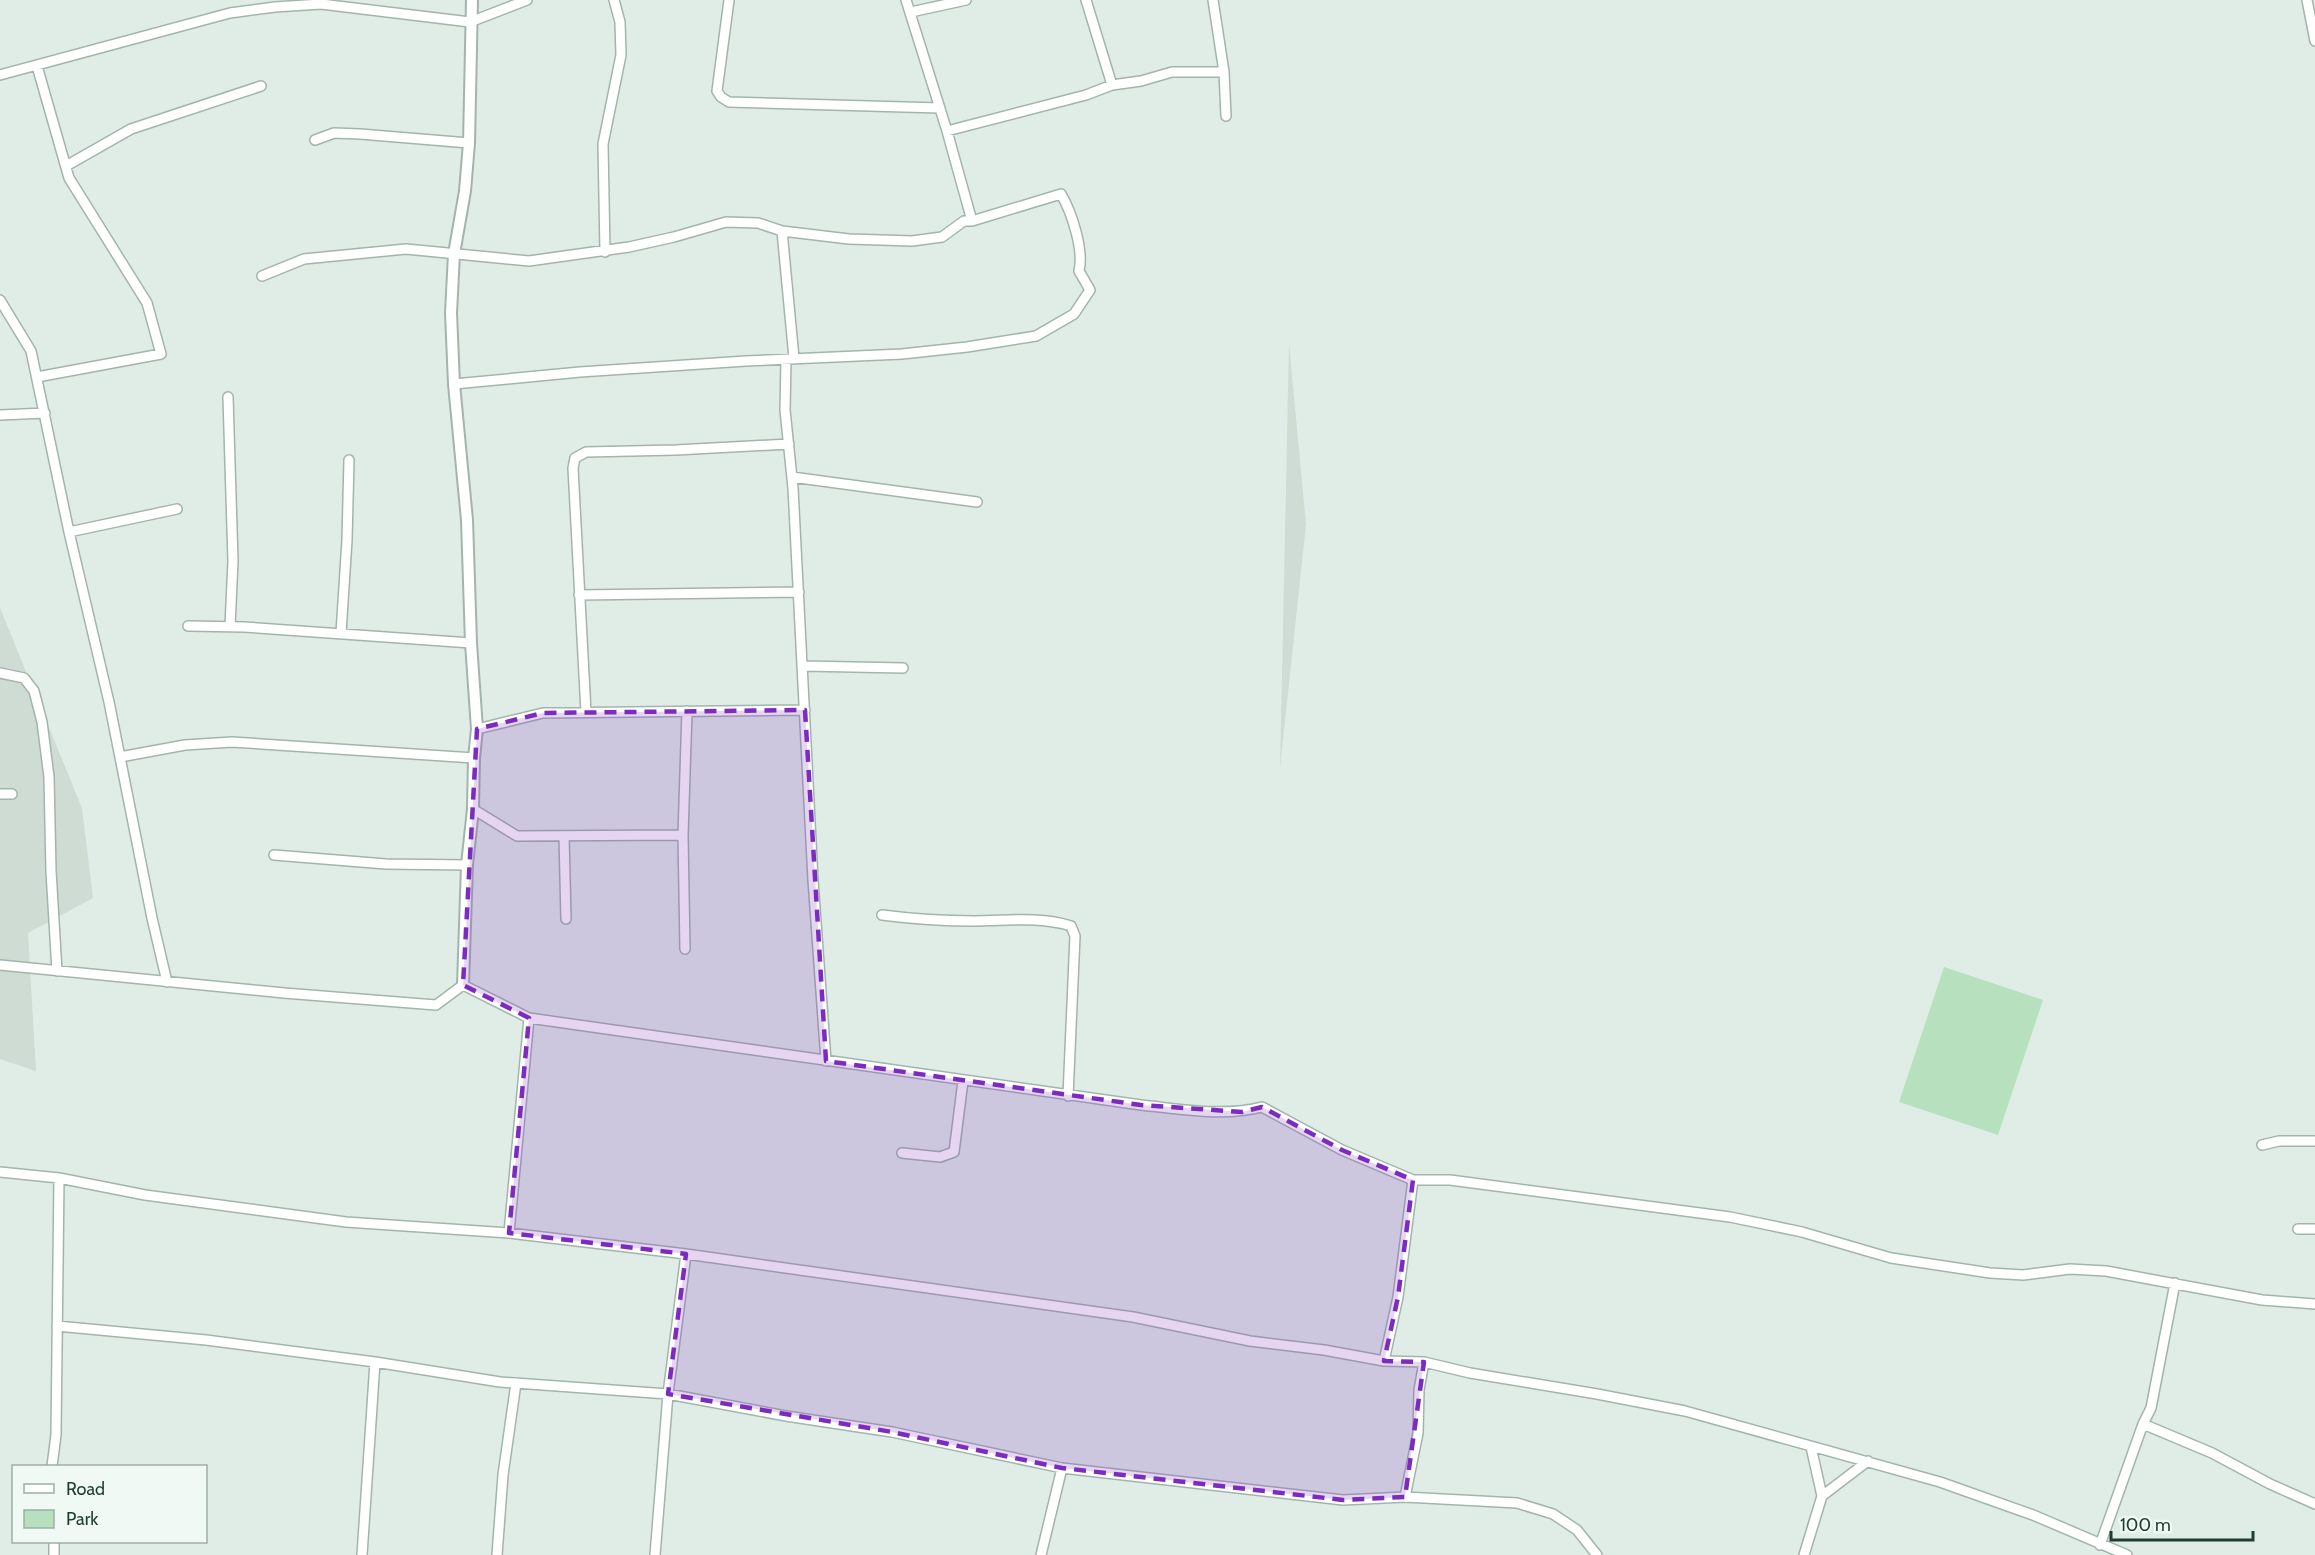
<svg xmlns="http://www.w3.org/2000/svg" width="2315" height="1555" font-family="Cabin,sans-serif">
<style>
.built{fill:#cedcd4}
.green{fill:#b7e0be}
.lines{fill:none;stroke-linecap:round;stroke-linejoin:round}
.minor-casing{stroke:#a2b5ac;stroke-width:12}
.tertiary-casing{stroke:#a2b5ac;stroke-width:14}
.minor{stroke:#fff;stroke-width:9}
.tertiary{stroke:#fff;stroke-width:10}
.marked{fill:#7b2cbf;fill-opacity:0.2;stroke:#7b2cbf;stroke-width:4.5;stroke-dasharray:12 8;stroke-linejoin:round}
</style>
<rect width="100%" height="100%" fill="#e0ede6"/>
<path class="built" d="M1289,344l17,180 -26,244z
M0,608l82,200 11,90 -65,35 8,138 -36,-12z"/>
<path class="green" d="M1944,967l99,33 -45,135 -99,-33z"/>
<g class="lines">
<g class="minor-casing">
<path id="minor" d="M729,0l-12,91 4,6 8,5 211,6
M906,0l41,131 25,90
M1086,0l26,85
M1213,0l11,72 2,44
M2307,0l8,41
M911,12l55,-12
M37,66l32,112 78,125 14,51 -124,23
M0,75l230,-62 45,-6 46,-3 149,18 57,-22
M947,131l139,-36 26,-10 29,-4 31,-9h52
M315,140l19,-7 26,1 109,9
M66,166l65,-37 130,-43
M782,231l12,127
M605,252l-2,-108 18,-89 -1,-33 -6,-22
M262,276l42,-17 102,-10 123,12 100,-14 45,-10 52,-15 32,1 24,8 67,8 63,2 30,-4 22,-16h8l89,-27c11,19 23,56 18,77l11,19 -16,24 -38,22 -69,11 -65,7 -156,7 -166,11 -126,12
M0,300l31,51 38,181 40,170 43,216 15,64
M786,360l-1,50 8,78 20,392 13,181
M228,397l5,164 -3,65
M0,415l45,-2
M792,477l185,25
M69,532l108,-23
M579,595l220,-3
M188,626l56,1 227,16
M341,633l6,-93 2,-80
M803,666l100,2
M0,673l24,5 10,13 8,31 7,55 2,94 6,100
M586,712l-13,-244 2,-10 11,-6 90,-2 113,-6
M477,729l66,-16 262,-3
M120,757l65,-12 47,-3 242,16
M0,794h12
M473,809l44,27 166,-1
M564,836l2,83
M274,855l112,9 81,1
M882,915c31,4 61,6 92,6 33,0 65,-5 97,5l4,10 -7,160
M685,949l-2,-114 4,-124
M0,965l284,28 152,12 27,-20 66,33 612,87c40,4 82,12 121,2l80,43 71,30h37l280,37 72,15 89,26 99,15 33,2 47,-6 36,2 156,29 53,4
M2262,1145l17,-4h36
M902,1153l38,4 14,-5 9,-71
M0,1172l59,6 86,17 201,27 163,11 177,21 447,63 117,24 74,9 60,11 40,1 46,11 127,21 88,17 255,71 93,33 94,40
M2298,1229h17
M509,1233l20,-215
M57,1326l149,14 169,22 125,20 168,12 118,22 106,16 170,36 281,32 62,-3 112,6 36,11 24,16 20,25
M1384,1361l14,-64 15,-117
M2143,1424l69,29 58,31 45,20
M52,1466l4,-31 3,-257
M1822,1496l46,-35
M1405,1497l13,-64 1,-43 5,-28
M54,1542v13
M2100,1545l43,-121 8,-16 24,-125
M362,1555l13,-193
M497,1555l6,-80 13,-92
M655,1555l13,-161 18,-140
M1041,1555l21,-87
M1804,1555l18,-59 -11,-49"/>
</g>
<g class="tertiary-casing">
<path id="tertiary" d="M463,985l4,-120 6,-56 1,-51 3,-29 -6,-86 -4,-123 -13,-136 -3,-71 3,-59 11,-63 4,-48 3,-143"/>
</g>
<use href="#minor" class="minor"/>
<use href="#tertiary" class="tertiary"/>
</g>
<path class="marked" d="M805,710l21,351 315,44 101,7 20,-5 80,43 71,30 -15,117 -14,64 40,1 -19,135 -62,3 -281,-32 -170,-36 -224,-38 18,-140 -177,-21 20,-215 -66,-33 14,-256 66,-16z"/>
<rect x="12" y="1465" width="195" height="78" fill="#f1f9f4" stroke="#9daea6" stroke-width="1.5"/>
<rect x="24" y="1484" width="30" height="9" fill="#ffffff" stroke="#9daea6" stroke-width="1.5"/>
<text x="66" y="1495" font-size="18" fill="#1f3e32">Road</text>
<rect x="24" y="1510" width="30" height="18" fill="#b7e0be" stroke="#9daea6" stroke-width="1.5"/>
<text x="66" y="1525" font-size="18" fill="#1f3e32">Park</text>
<path d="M2111 1531v9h142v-9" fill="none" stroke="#1f3e32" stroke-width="3"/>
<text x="2120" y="1531" font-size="18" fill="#1f3e32" stroke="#f1f9f4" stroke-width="4.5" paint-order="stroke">100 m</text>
</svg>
